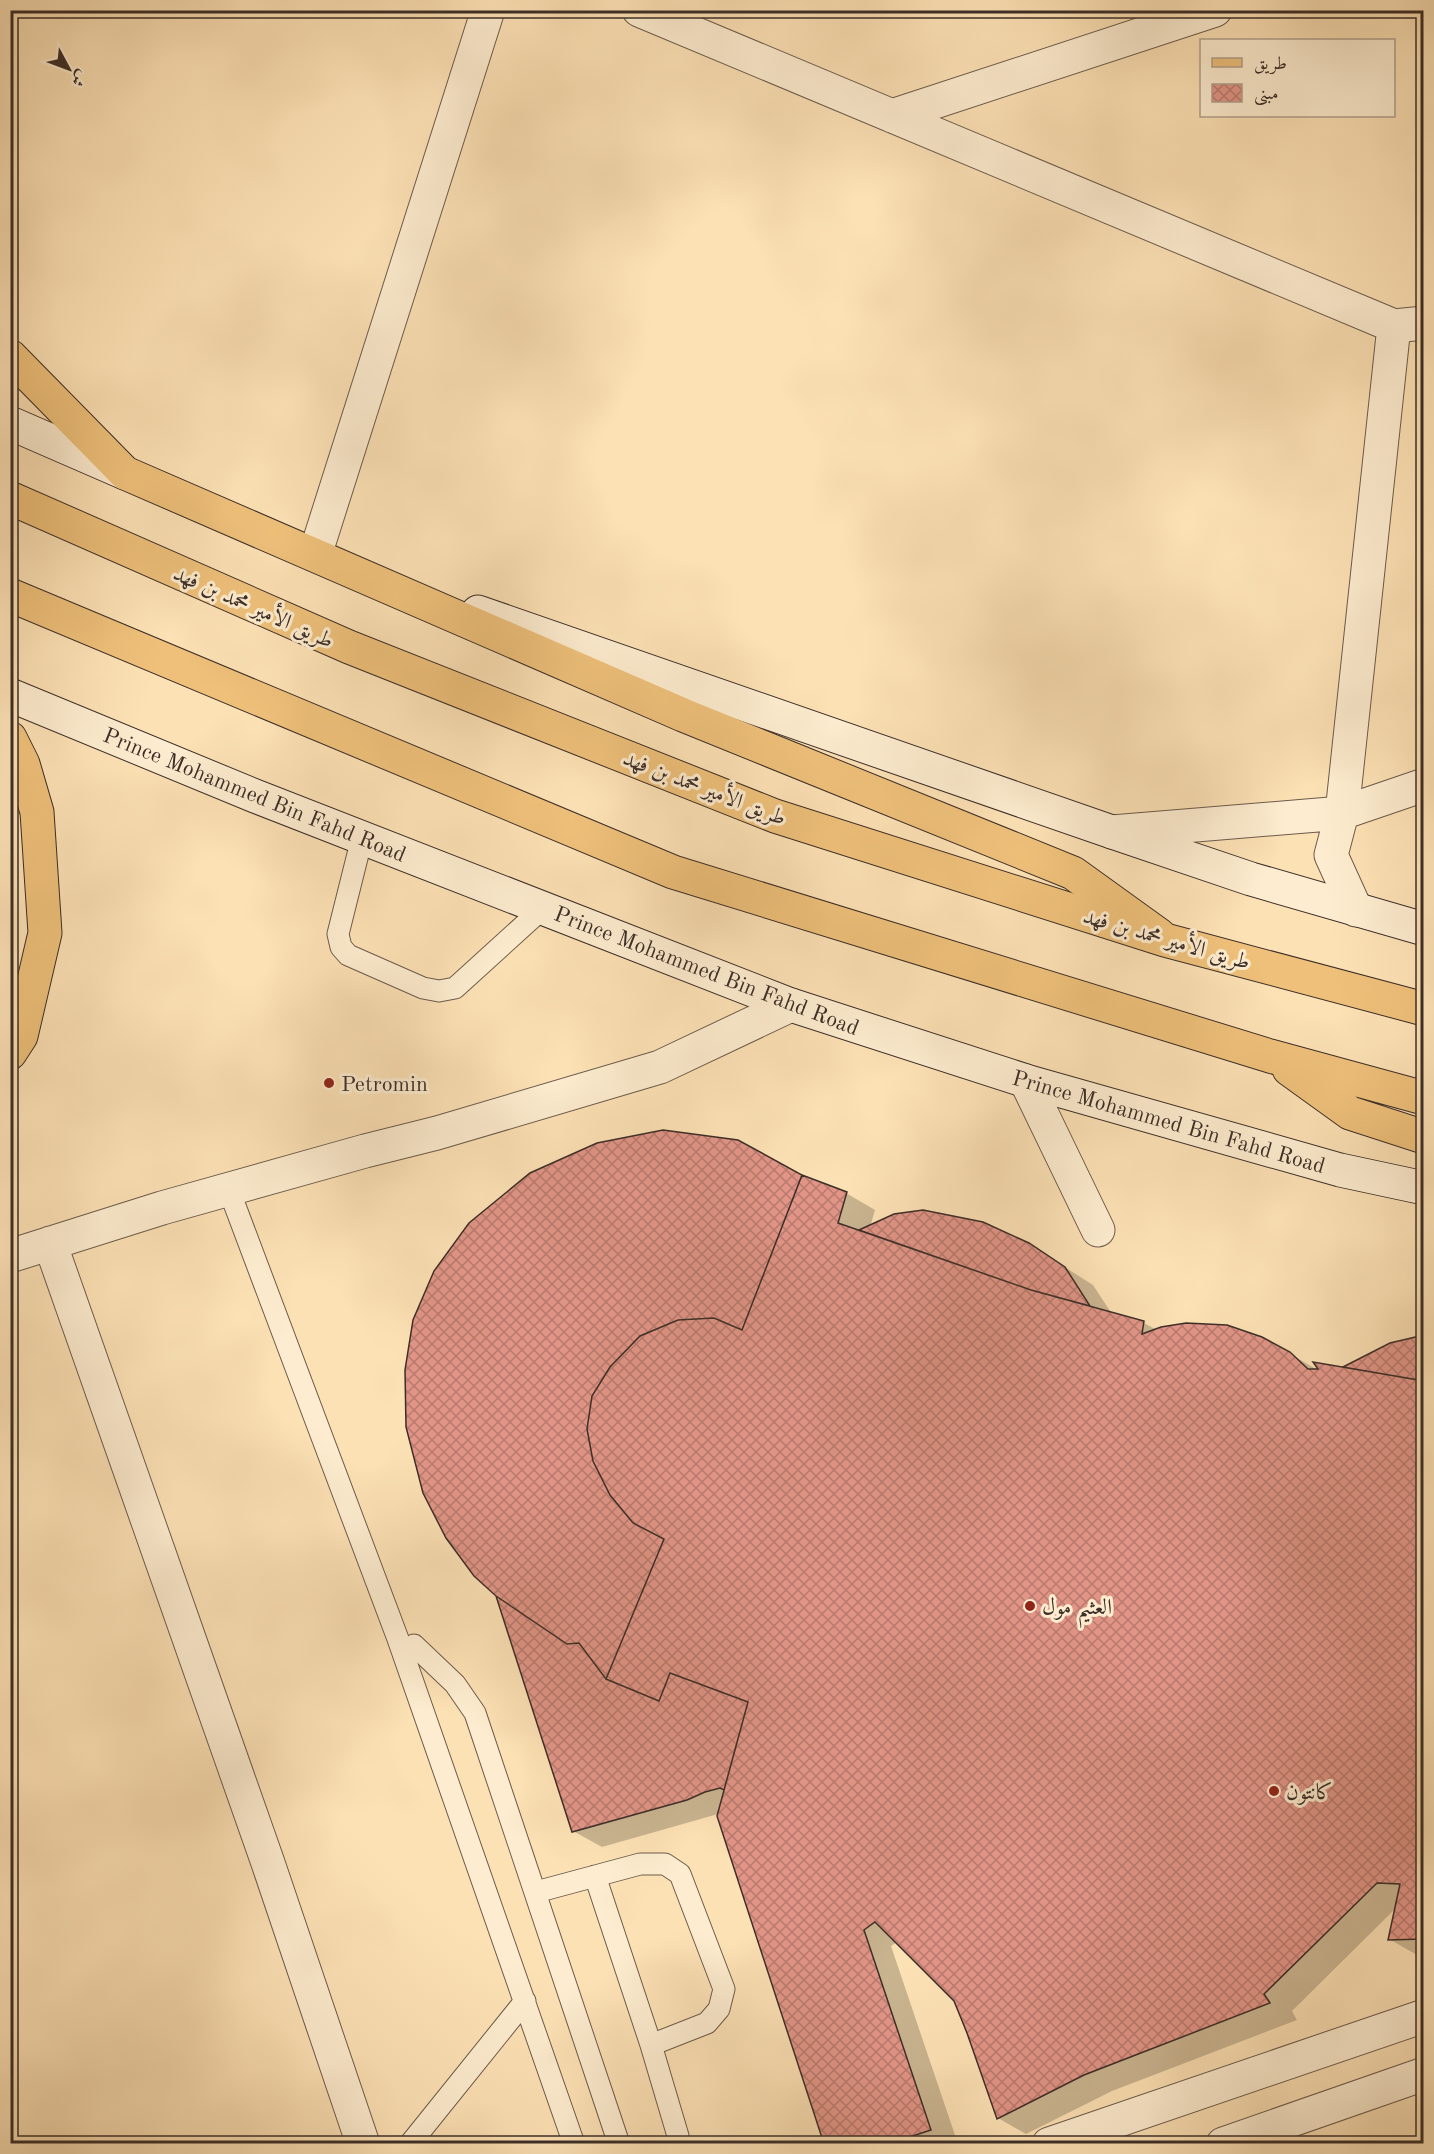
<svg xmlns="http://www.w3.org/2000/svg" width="1434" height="2154" font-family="'Old Standard TT',Amiri,serif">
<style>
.shadow{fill:#0003}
.building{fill:url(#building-cross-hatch);stroke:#3c2e28;stroke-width:1.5}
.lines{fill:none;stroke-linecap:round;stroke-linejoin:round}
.service-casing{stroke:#6c5b4b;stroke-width:23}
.minor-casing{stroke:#6c5b4b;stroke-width:35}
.tertiary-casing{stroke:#6c5b4b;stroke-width:35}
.secondary-casing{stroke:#3c2e28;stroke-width:35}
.primary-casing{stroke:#3c2e28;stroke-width:35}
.motorway-casing{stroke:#3c2e28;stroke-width:35}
.service{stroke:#fdeccf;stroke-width:21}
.minor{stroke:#fdeccf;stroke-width:33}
.tertiary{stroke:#fdeccf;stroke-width:33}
.secondary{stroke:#fdeccf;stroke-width:33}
.primary{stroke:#eec07a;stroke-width:33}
.motorway{stroke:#eec07a;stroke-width:33}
.poi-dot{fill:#8f2418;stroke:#fdeccf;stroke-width:2}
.labels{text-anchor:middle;stroke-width:6;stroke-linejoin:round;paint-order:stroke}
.street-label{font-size:22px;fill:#3c2e28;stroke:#fdeccf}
.poi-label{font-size:22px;fill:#3c2e28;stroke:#fdeccf;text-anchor:start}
</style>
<defs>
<pattern id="building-cross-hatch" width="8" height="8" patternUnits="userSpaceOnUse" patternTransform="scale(1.5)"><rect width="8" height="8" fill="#e29587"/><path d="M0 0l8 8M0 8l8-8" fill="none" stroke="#b87a6e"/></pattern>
</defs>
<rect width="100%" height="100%" fill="#fce1b5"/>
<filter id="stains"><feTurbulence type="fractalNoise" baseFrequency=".00333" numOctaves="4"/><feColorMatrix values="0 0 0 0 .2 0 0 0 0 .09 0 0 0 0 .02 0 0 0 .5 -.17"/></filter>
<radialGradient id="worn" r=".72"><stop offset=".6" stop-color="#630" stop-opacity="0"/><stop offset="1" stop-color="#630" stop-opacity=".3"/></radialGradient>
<path class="shadow" d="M802,1176l44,17 29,17 -5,17 158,17 65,41 19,29 32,9 13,7 133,24 33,19 20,-4 47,-25 34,-7v618h-7l-28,-16 7,-31 -104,103 5,9 -185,71 -86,43 -28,-16 -43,-118 -58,-58 -6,4 67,198h-133l-107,-330 -116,33 -29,-16z"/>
<path class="building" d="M663,1130l75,10 64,35 -60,155 -28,-12 -36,2 -38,16 -30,31 -18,29 -5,33 6,32 17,34 23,28 31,16 -58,140 -27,-36 -12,1 -71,-48 -22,-20 -28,-38 -23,-45 -17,-66 -1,-57 8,-50 21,-49 35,-48 61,-50 67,-30z
M802,1175l45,17 -9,31 193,67 113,31 -2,13 19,-7 25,-4 41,2 35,12 28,15 18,17h10l-5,-7 111,19v558l-36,1 12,-56 -23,-1 -113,111 6,9 -186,72 -87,44 -30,-86 -13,-32 -79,-79 -11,8 67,200 -43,14h-64l-107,-328 31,-114 -78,-29 -11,28 -53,-22 58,-140 -31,-16 -23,-28 -17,-34 -6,-32 5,-33 18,-29 30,-31 38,-16 36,-2 28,12z
M923,1210l60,12 46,21 36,24 25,39 -59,-16 -172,-60 35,-16z
M1424,1335v46l-81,-14 47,-24z
M496,1596l71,48 12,-1 27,36 53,22 11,-28 78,29 -24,88 -4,-2 -15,4 -18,8 -115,32z"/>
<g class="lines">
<g class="service-casing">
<path id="service" d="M362,838l-24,96 3,13 7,8 75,33 16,3 16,-3 88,-80
M229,1190l169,449 176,505
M414,1645l41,39 20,29 144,431
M595,1876l56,169 27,91
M536,1892l104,-28h25l15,10 44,115 -5,20 -12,14 -56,22
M410,2144l115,-143"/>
</g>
<g class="minor-casing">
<path id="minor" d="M639,10l755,316 30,-3
M892,116l323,-106
M1394,326l-52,487 82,-28
M315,555l173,-545
M1112,832l230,-19 -11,42 25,55"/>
</g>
<g class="tertiary-casing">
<path id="tertiary" d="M1026,1081l72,149
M50,1243l218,620 95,281
M10,1256l152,-48 203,-57 72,-18 223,-66 131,-62
M1049,2144l375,-128
M1223,2144l201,-70"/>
</g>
<g class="secondary-casing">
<path id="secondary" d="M10,423l115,50
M478,612l634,220 139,47 173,50
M10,695l245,101 536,209 235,76 314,89 84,18"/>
</g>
<g class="primary-casing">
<path id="primary" d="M10,356l115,117 558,242 390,158 86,62"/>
</g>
<g class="motorway-casing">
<path id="motorway" d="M10,498l339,149 426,169 390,124 259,69
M10,595l663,277 597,184 154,42
M10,738l13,26 14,48 8,121 -24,103 -11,17
M1289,1069l61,44 74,24"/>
</g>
<use href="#service" class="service"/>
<use href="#minor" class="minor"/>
<use href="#tertiary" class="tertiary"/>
<use href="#secondary" class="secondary"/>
<use href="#primary" class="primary"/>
<use href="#motorway" class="motorway"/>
</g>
<g class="poi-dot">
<circle cx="329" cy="1083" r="6"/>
<circle cx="1030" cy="1606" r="6"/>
<circle cx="1274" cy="1791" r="6"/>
</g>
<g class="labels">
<g class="street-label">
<text transform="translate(254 606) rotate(24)" y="8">طريق الأمير محمد بن فهد</text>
<text transform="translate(705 787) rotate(21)" y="8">طريق الأمير محمد بن فهد</text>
<text transform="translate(255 794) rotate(22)" y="8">Prince Mohammed Bin Fahd Road</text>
<text transform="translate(1167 938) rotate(16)" y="8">طريق الأمير محمد بن فهد</text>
<text transform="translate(707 970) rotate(21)" y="8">Prince Mohammed Bin Fahd Road</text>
<text transform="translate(1169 1121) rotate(16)" y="8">Prince Mohammed Bin Fahd Road</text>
</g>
<g class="poi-label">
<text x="341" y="1091">Petromin</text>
<text x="1042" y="1614">العثيم مول</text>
<text x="1286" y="1799">كانتون</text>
</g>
</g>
<rect width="1434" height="2154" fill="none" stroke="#fce1b5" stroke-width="36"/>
<rect x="12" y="12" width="1410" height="2130" fill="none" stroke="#3c2e28" stroke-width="3"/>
<rect x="18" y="18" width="1398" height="2118" fill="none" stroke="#3c2e28" stroke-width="1.5"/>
<rect x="1200" y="39" width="195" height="78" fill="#fdeccf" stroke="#b0a08c" stroke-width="1.5"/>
<rect x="1212" y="58" width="30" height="9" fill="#eec07a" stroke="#b0a08c" stroke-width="1.5"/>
<text x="1254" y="69" font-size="18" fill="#3c2e28">طريق</text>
<rect x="1212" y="84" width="30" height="18" fill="url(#building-cross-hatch)" stroke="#b0a08c" stroke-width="1.5"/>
<text x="1254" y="99" font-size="18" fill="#3c2e28">مبنى</text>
<g transform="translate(69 69) rotate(131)" stroke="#fdeccf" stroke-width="4.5" paint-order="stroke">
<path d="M0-4.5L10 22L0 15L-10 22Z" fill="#3c2e28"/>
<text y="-9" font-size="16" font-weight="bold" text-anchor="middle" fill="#3c2e28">ش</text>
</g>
<rect width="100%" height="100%" filter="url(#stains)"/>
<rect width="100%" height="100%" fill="url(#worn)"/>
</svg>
